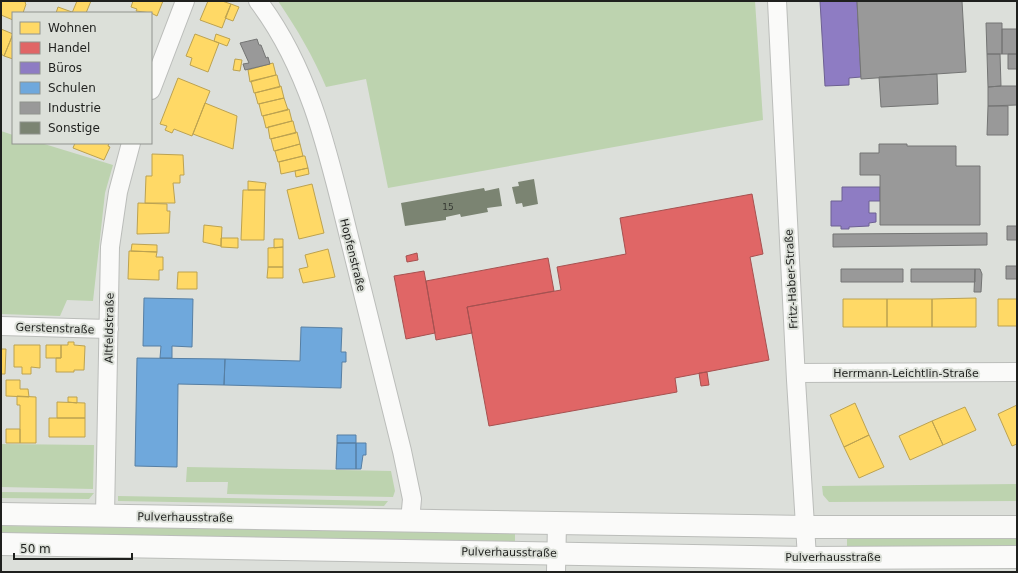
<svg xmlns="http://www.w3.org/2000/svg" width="1018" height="573" font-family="'DejaVu Sans',sans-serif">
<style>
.green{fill:#bdd3af}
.homes{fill:#ffd966;stroke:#bca250}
.shops{fill:#e06666;stroke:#a65150}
.offices{fill:#8e7cc3;stroke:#6d6092}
.schools{fill:#6fa8dc;stroke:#577fa3}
.industry{fill:#999;stroke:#747574}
.building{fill:#7b8472}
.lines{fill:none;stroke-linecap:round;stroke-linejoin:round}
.minor-casing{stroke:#bbbdba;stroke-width:20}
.secondary-casing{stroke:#bbbdba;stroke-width:24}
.minor{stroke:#fafaf9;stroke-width:18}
.secondary{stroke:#fafaf9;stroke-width:22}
.labels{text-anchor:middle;stroke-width:4;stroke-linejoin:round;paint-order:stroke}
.number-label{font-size:9px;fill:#363933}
.street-label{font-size:11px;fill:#1f201e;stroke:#dce0d9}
</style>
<rect width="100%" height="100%" fill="#dcdfda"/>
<path class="green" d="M278,1h477l8,119 -375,68 -22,-109 -40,8c-13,-31 -29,-58 -48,-86z
M1,131l12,4v8h28l72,22 -8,28 -12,108 -26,-1 -7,16 -59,-2z
M1,444l93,1 -1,44 -92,-2z
M187,467l204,4 4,20 -2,6 -166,-3 1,-12h-42z
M1017,484v17l-188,1 -6,-7 -1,-9z
M1,492l93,1 -5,6 -88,-1z
M118,496l270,5 -4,5 -266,-5z
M1,526l514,5v13l-514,-9z
M1017,536v12l-170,1v-12z"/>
<path class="homes" d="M1,1h25l-1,2 1,1 -3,9h-10v7l-12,-5z
M77,1h14l-5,12h-14z
M133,1h30l-6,15 -6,-3 -15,-2 1,-2 -6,-2z
M208,1h14l9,3 -9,24 -22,-8z
M231,4l8,3 -6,14 -8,-3z
M58,7l14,5v1h-16z
M1,29l12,5 -9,22 -3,-2z
M13,34v25l-9,-3z
M195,34l24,9 -11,29 -18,-7 2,-7 -6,-2z
M216,34l14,5 -3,7 -13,-5z
M235,59l7,1 -2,11 -7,-1z
M273,63l3,12 -26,7 -2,-12z
M276,75h1l3,12 -26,6 -3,-12z
M178,78l32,13 -18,45 -18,-7 -2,4 -7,-3 2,-4 -7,-2z
M281,86l3,12 -26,6 -3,-11z
M284,98l4,12 -26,6 -3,-12z
M205,103l32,13 -4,33 -40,-15z
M289,109l3,12 -26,7 -3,-12z
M292,121h1l3,12 -26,6 -2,-12z
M297,132l3,12 -26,7 -3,-12z
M75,143h34l-1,3 2,1 -6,13 -31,-12z
M300,144l3,12 -25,6 -3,-11z
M152,154l31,1 1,20h-4v8h-7l2,20h-30l1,-27h6z
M303,156h2l3,12 -27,6 -2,-12z
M308,168l1,6 -13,3 -1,-6z
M248,181l18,2 -1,7h-17z
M312,184l12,49 -25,6 -12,-49z
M243,190h22l-1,50h-23z
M138,203l29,1v7h3l-1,22 -32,1z
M204,225l18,2 -1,19 -18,-4z
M221,238h17v10l-17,-1z
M274,239h9v8l-9,1z
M132,244l25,1v7l-26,-1z
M283,247v20h-15v-19z
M328,249l7,28 -32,6 -4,-14 9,-2 -3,-12z
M129,251l28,1 -1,5h7v13h-4v10l-31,-1z
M268,267h15v11h-16z
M178,272h19v17h-20z
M976,298v29h-44v-28z
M843,299h44v28h-44z
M887,299h45v28h-45z
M998,299h19v27h-19z
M68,342h6v3l11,1 -1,24h-10v2h-18v-14h5v-13h7z
M14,345h26v23l-9,-1v7h-9v-7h-8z
M46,345h15v13h-15z
M1,349h5l-1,25h-4z
M6,380h14v9h8l1,8 -23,-1z
M17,396l19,1v46h-16v-38h-3z
M68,397h9v6l-9,-1z
M57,402l28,1v15h-28z
M855,403l14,32 -25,12 -14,-32z
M1017,405v39l-5,2 -14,-32z
M965,407l11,23 -33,15 -11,-24z
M49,418h36v19h-36z
M932,421l11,24 -33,15 -11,-24z
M6,429h14v14h-14z
M869,435l15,32 -25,11 -15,-31z"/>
<path class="shops" d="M752,194l11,60 -13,3 19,103 -94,18 2,14 -188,34 -22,-119 94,-17 -4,-23 69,-13 -6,-36z
M417,253l1,7 -11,2 -1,-6z
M548,258l6,33 -87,16 5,26 -36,7 -10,-59z
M424,271l11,62 -29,6 -12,-63z
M707,372l2,13 -8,1 -2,-13z"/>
<path class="offices" d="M820,1h37l4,76 -12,1v7l-24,1z
M842,187h38v14h-11v12h7v9l-7,1v3l-20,1v2h-8v-3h-10v-25h11z"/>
<path class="schools" d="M144,298l49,1 -1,48 -20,-1v12h-12l1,-12h-18z
M301,327l41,1 -1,24h5v10h-4l-1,26 -117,-3 1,-26 75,2z
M137,358l88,1 -1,26 -46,-1 -1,83 -42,-1z
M337,435h19v8h-19z
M337,443h19v26h-20z
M356,443h10v12h-3l-2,14h-5z"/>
<path class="industry" d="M857,1h105l4,71 -105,7z
M986,23h16v31h-15z
M1002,29h15v25h-15z
M257,39l2,6h2l5,13 2,-1 2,7 -25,6 -2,-6 6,-1 -9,-20z
M987,54h13l1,32 -13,1z
M1008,54h9v15h-9z
M937,74l1,30 -57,3 -2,-30z
M1001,86h16v19l-29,1v-19z
M988,106h20v29h-21z
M879,144h28v2h49v20h24v59h-100v-50h-20v-22h19z
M1007,226h10v14h-10z
M987,233v12l-154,2v-13z
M1006,266h11v13h-11z
M841,269h62v13h-62z
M911,269h64v13h-64z
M975,269h5l2,5 -1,18h-7z"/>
<path class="building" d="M534,179l4,25 -15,3 -1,-4 -6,1 -4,-17 7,-1 -1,-4z
M484,188l1,3 14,-3 3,18 -15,2 1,4 -27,5 -1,-3 -14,3v3l-41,6 -4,-23z"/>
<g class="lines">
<g class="minor-casing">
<path id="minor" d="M258,1c54,71 72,160 93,244 17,69 34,138 51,206l10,48 -2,22
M777,1l19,379 11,178
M151,90l34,-89
M1,326l108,3
M796,373l221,-1
M105,516l5,-269 8,-55 13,-49
M556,572l1,-49"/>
</g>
<g class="secondary-casing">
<path id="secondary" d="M1,514l805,13h211
M1,544l806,14 210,-1"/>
</g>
<use href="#minor" class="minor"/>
<use href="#secondary" class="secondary"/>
</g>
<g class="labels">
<g class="number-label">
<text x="448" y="210">15</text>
</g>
<g class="street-label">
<text transform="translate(353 255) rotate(76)" y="4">Hopfenstraße</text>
<text transform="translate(791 279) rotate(-93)" y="4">Fritz-Haber-Straße</text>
<text transform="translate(55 328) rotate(2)" y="4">Gerstenstraße</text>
<text transform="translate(109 328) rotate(-89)" y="4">Altfeldstraße</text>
<text x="906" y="377">Herrmann-Leichtlin-Straße</text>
<text transform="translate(185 517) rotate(1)" y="4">Pulverhausstraße</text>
<text transform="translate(509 552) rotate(1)" y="4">Pulverhausstraße</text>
<text x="833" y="561">Pulverhausstraße</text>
</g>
</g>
<rect width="1018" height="573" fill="none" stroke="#1f201e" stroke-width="4"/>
<rect x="12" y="12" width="140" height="132" fill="#dce0d9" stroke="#90938e"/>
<rect x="20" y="22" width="20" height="12" fill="#ffd966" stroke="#90938e"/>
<text x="48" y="32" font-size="12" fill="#1f201e">Wohnen</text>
<rect x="20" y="42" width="20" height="12" fill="#e06666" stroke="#90938e"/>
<text x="48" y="52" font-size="12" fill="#1f201e">Handel</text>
<rect x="20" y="62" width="20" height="12" fill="#8e7cc3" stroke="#90938e"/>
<text x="48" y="72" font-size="12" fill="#1f201e">Büros</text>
<rect x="20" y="82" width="20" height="12" fill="#6fa8dc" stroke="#90938e"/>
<text x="48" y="92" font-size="12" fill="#1f201e">Schulen</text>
<rect x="20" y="102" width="20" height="12" fill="#999999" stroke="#90938e"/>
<text x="48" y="112" font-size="12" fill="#1f201e">Industrie</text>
<rect x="20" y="122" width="20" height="12" fill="#7b8472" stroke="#90938e"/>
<text x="48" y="132" font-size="12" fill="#1f201e">Sonstige</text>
<path d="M14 553v6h118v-6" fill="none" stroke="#1f201e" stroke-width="2"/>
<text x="20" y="553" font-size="12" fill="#1f201e" stroke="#dce0d9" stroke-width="3" paint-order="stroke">50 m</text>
</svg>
